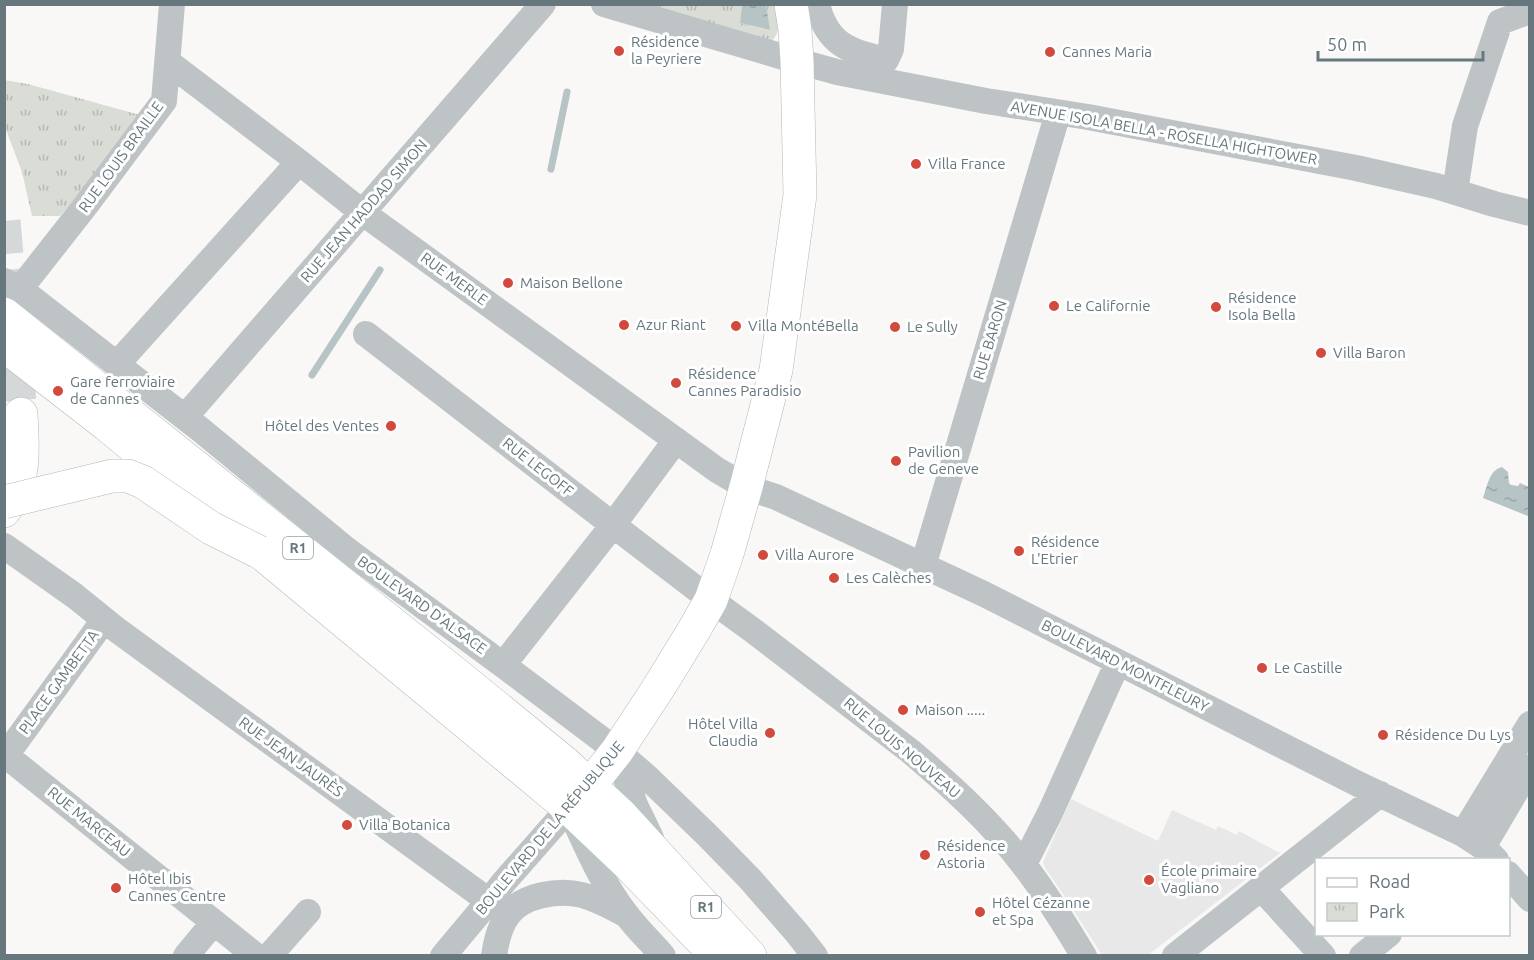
<svg xmlns="http://www.w3.org/2000/svg" width="1534" height="960" font-family="Ubuntu,sans-serif">
<style>
.built{fill:#e7e8e7}
.park{fill:url(#park-tufts)}
.water{fill:url(#water-ripples)}
.lines{fill:none;stroke-linecap:round;stroke-linejoin:round}
.stream{stroke:#b7c4c6;stroke-width:7}
.highway-tunnel{stroke:#d4d8d9;stroke-width:33;stroke-dasharray:33 16;stroke-linecap:butt}
.major-casing{stroke:#b2b8ba;stroke-width:34}
.highway-casing{stroke:#b2b7b9;stroke-width:34}
.minor{stroke:#bec4c6;stroke-width:26}
.major{stroke:#fff;stroke-width:33}
.highway{stroke:#fff;stroke-width:33}
.highway-bridge-casing{stroke:#b2b7b9;stroke-width:34;stroke-linecap:butt}
.highway-bridge{stroke:#fff;stroke-width:33}
.poi-dot{fill:#d2493d;stroke:#fff;stroke-width:2}
.labels{text-anchor:middle;stroke-width:6;stroke-linejoin:round;paint-order:stroke}
.shield{fill:#fff;stroke:#94a0a5;stroke-width:1.5}
.shield-label{font-size:14px;font-weight:bold;fill:#66787e}
.poi-label{font-size:15px;fill:#66787e;stroke:#fff;text-anchor:start}
.street-label{font-size:15px;fill:#66787e;stroke:#fff}
</style>
<defs>
<pattern id="park-tufts" width="24" height="20" patternUnits="userSpaceOnUse" patternTransform="scale(1.5)"><rect width="24" height="20" fill="#daddd6"/><path d="M3 7l-1-3M5 7V3M7 7l1-3M15 17l-1-3M17 17v-4M19 17l1-3" fill="none" stroke="#b5b8b3"/></pattern>
<pattern id="water-ripples" width="26" height="14" patternUnits="userSpaceOnUse" patternTransform="scale(1.5)"><rect width="26" height="14" fill="#b7c4c6"/><path d="M2 4q2-2 4 0t4 0M15 11q2-2 4 0t4 0" fill="none" stroke="#99a4a6"/></pattern>
</defs>
<rect width="100%" height="100%" fill="#f9f8f7"/>
<path class="built" d="M1071,799l87,42 14,-31 44,20 2,-4 19,9 2,-4 41,22 -132,102h-46l-39,-61 -18,-26 -2,-6z"/>
<path class="park" d="M637,5h105l-2,18 29,7 -3,-25h10c3,14 6,26 -5,37z
M4,80l24,4 112,31 -18,30 -62,71h-28l-10,-44 -17,-45z"/>
<path class="water" d="M742,5h24l4,25 -30,-7z
M1502,467l6,5 1,11 2,2 7,1 2,-3 9,4 1,26 -2,3 -45,-18c4,-11 6,-28 19,-31z"/>
<g class="lines">
<path class="stream" d="M551,169l16,-77
M312,375l68,-105"/>
<path class="highway-tunnel" d="M4,221l17,193"/>
<g class="major-casing">
<path id="major" d="M570,807l20,-22 27,-34 42,-64 35,-57 17,-30 16,-46 19,-67 30,-117 24,-175 -3,-134 -2,-31 -4,-26"/>
</g>
<g class="highway-casing">
<path id="highway" d="M4,314l458,365 103,84 55,51 130,142
M4,345l103,80 462,383 57,54 91,94
M4,511c22,-30 19,-63 17,-97"/>
</g>
<path class="minor" d="M604,4l193,57 40,11 149,29 102,16 268,51 80,18 58,18 36,9
M817,4c10,41 32,47 69,56l5,-11 4,-45
M168,62l131,100 64,51 354,257 29,17 30,10 208,97 374,190 105,50 20,13 13,13
M1455,192l10,-66 35,-104 30,-11
M4,281l16,8 181,141 146,120 156,115 114,86 31,27 59,57 43,44 47,54 18,23
M20,289l66,-84 78,-104 8,-97
M366,334l247,191 98,75 40,29 159,122c40,34 81,71 113,113 23,29 42,61 61,92
M117,364l182,-202
M185,417l358,-413
M4,425h1
M4,546l71,50 42,34 391,285
M923,566l135,-453
M503,665l110,-140 63,-85
M617,752l18,53 16,33
M4,754l252,202
M4,758l100,-138
M1463,834l67,-110
M1483,847l47,-80
M1024,864l26,-51 68,-151
M1508,874l22,25
M1261,888l62,68
M186,956l28,-34
M269,956l39,-44
M443,956l46,-55 14,-18 66,-75c17,37 32,74 57,106 11,15 25,28 37,42
M494,956c2,-14 5,-29 14,-41 14,-20 51,-26 74,-20 15,4 29,12 43,19
M1175,956l205,-162
M1362,956l27,-22"/>
<use href="#major" class="major"/>
<use href="#highway" class="highway"/>
<g class="highway-bridge-casing">
<path id="highway-bridge" d="M4,502l108,-26h16l15,6 68,46 48,24"/>
</g>
<use href="#highway-bridge" class="highway-bridge"/>
</g>
<g class="poi-dot">
<circle cx="619" cy="51" r="6"/>
<circle cx="1050" cy="52" r="6"/>
<circle cx="916" cy="164" r="6"/>
<circle cx="508" cy="283" r="6"/>
<circle cx="1054" cy="306" r="6"/>
<circle cx="1216" cy="307" r="6"/>
<circle cx="624" cy="325" r="6"/>
<circle cx="736" cy="326" r="6"/>
<circle cx="895" cy="327" r="6"/>
<circle cx="1321" cy="353" r="6"/>
<circle cx="676" cy="383" r="6"/>
<circle cx="58" cy="391" r="6"/>
<circle cx="391" cy="426" r="6"/>
<circle cx="896" cy="461" r="6"/>
<circle cx="1019" cy="551" r="6"/>
<circle cx="763" cy="555" r="6"/>
<circle cx="834" cy="578" r="6"/>
<circle cx="1262" cy="668" r="6"/>
<circle cx="903" cy="710" r="6"/>
<circle cx="770" cy="733" r="6"/>
<circle cx="1383" cy="735" r="6"/>
<circle cx="347" cy="825" r="6"/>
<circle cx="925" cy="855" r="6"/>
<circle cx="1149" cy="880" r="6"/>
<circle cx="116" cy="888" r="6"/>
<circle cx="980" cy="912" r="6"/>
</g>
<g class="labels">
<g class="shield">
<rect x="283" y="537" width="30" height="22" rx="4.5"/>
<rect x="691" y="896" width="30" height="22" rx="4.5"/>
</g>
<g class="shield-label">
<text x="298" y="553">R1</text>
<text x="706" y="912">R1</text>
</g>
<g class="poi-label">
<text x="631" y="47">Résidence<tspan x="631" dy="17">la Peyriere</tspan></text>
<text x="1062" y="57">Cannes Maria</text>
<text x="928" y="169">Villa France</text>
<text x="520" y="288">Maison Bellone</text>
<text x="1228" y="303">Résidence<tspan x="1228" dy="17">Isola Bella</tspan></text>
<text x="1066" y="311">Le Californie</text>
<text x="636" y="330">Azur Riant</text>
<text x="748" y="331">Villa MontéBella</text>
<text x="907" y="332">Le Sully</text>
<text x="1333" y="358">Villa Baron</text>
<text x="688" y="379">Résidence<tspan x="688" dy="17">Cannes Paradisio</tspan></text>
<text x="70" y="387">Gare ferroviaire<tspan x="70" dy="17">de Cannes</tspan></text>
<text x="379" y="431" text-anchor="end">Hôtel des Ventes</text>
<text x="908" y="457">Pavilion<tspan x="908" dy="17">de Geneve</tspan></text>
<text x="1031" y="547">Résidence<tspan x="1031" dy="17">L'Etrier</tspan></text>
<text x="775" y="560">Villa Aurore</text>
<text x="846" y="583">Les Calèches</text>
<text x="1274" y="673">Le Castille</text>
<text x="915" y="715">Maison .....</text>
<text x="758" y="729" text-anchor="end">Hôtel Villa<tspan x="758" dy="17">Claudia</tspan></text>
<text x="1395" y="740">Résidence Du Lys</text>
<text x="359" y="830">Villa Botanica</text>
<text x="937" y="851">Résidence<tspan x="937" dy="17">Astoria</tspan></text>
<text x="1161" y="876">École primaire<tspan x="1161" dy="17">Vagliano</tspan></text>
<text x="128" y="884">Hôtel Ibis<tspan x="128" dy="17">Cannes Centre</tspan></text>
<text x="992" y="908">Hôtel Cézanne<tspan x="992" dy="17">et Spa</tspan></text>
</g>
<g class="street-label">
<text transform="translate(1164 133) rotate(10)" y="5">AVENUE ISOLA BELLA - ROSELLA HIGHTOWER</text>
<text transform="translate(121 157) rotate(-54)" y="5">RUE LOUIS BRAILLE</text>
<text transform="translate(364 211) rotate(-49)" y="5">RUE JEAN HADDAD SIMON</text>
<text transform="translate(454 279) rotate(36)" y="5">RUE MERLE</text>
<text transform="translate(990 340) rotate(-73)" y="5">RUE BARON</text>
<text transform="translate(538 467) rotate(38)" y="5">RUE LEGOFF</text>
<text transform="translate(422 605) rotate(36)" y="5">BOULEVARD D'ALSACE</text>
<text transform="translate(1125 666) rotate(27)" y="5">BOULEVARD MONTFLEURY</text>
<text transform="translate(59 682) rotate(-54)" y="5">PLACE GAMBETTA</text>
<text transform="translate(902 748) rotate(40)" y="5">RUE LOUIS NOUVEAU</text>
<text transform="translate(291 757) rotate(36)" y="5">RUE JEAN JAURÈS</text>
<text transform="translate(89 822) rotate(39)" y="5">RUE MARCEAU</text>
<text transform="translate(550 828) rotate(-50)" y="5">BOULEVARD DE LA RÉPUBLIQUE</text>
</g>
</g>
<rect width="1534" height="960" fill="none" stroke="#66787e" stroke-width="12"/>
<rect x="1315" y="858" width="195" height="78" fill="#ffffff" stroke="#c2c9cb" stroke-width="1.5"/>
<rect x="1327" y="878" width="30" height="9" fill="#ffffff" stroke="#c2c9cb" stroke-width="1.5"/>
<text x="1369" y="888" font-size="18" fill="#66787e">Road</text>
<rect x="1327" y="903" width="30" height="18" fill="url(#park-tufts)" stroke="#c2c9cb" stroke-width="1.5"/>
<text x="1369" y="918" font-size="18" fill="#66787e">Park</text>
<path d="M1318 51v9h165v-9" fill="none" stroke="#66787e" stroke-width="3"/>
<text x="1327" y="51" font-size="18" fill="#66787e" stroke="#ffffff" stroke-width="4.5" paint-order="stroke">50 m</text>
</svg>
